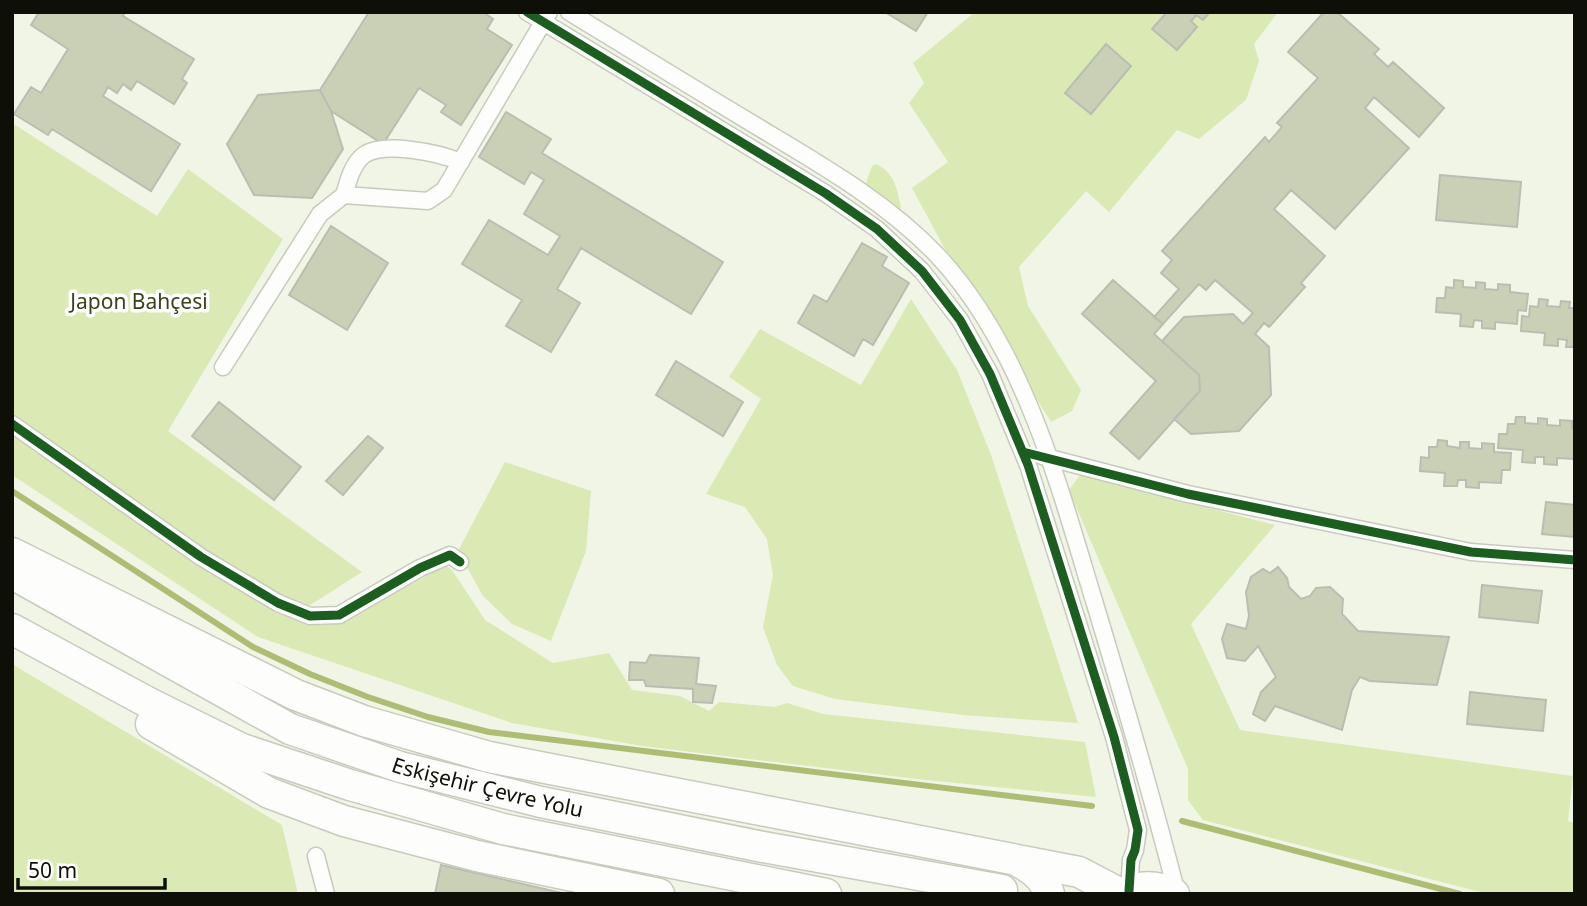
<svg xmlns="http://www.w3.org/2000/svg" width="1587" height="906" font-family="'Noto Sans',sans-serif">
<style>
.green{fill:#dbe9b5}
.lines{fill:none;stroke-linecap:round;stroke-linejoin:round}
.stream{stroke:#adbe74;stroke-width:6}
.building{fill:#cad0b6;stroke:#babeb2;stroke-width:2}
.street-casing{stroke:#c7cbbe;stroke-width:19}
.highway-casing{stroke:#c7cbbe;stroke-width:33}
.street{stroke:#fdfefb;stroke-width:16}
.highway{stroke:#fdfefb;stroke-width:30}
.cycleway-casing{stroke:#fff;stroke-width:13}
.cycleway{stroke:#1b5e20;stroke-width:9}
.labels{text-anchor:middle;stroke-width:7;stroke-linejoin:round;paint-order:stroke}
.park-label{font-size:21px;fill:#394219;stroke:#fff}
.street-label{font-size:21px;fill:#0e1007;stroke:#fff}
</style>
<rect width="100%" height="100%" fill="#f0f5e5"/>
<path class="green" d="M975,12h303l-24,32 5,17 -13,39 -47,39 -22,-9 -68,82 -23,-21 -67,76 9,39 53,84 -9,21 -21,11 -98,-158 -41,-76 36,-26 -39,-59 15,-20 -11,-20z
M12,123l145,93 31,-47 95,70 -115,192 194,141 -72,46 22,5 27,1 107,-59 6,5 33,50 68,43 56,-10 23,37 48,6 29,15 10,-9 56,5 12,-4 36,11 262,28 11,55 -179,-18 -275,-33 -130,-23 -254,-86 -246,-162z
M876,164c19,9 21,25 25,43l-2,5 -34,-26 7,-20z
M911,299l46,71 34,85 87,268 -115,-8 -128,-16 -42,-13 -16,-21 -14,-38 10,-52 -6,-36 -22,-32 -39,-13 55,-95 -32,-22 31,-48 101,56z
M505,462l86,29 -5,60 -35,90 -39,-17 -29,-28 -25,-45z
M1080,475l195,50 -84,99 49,106 333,46 -5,45 7,2v71h-87l-285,-74 -15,-20v-31l-119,-279z
M12,664l270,161 16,69h-286z"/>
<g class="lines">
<path class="stream" d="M12,491l241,156 57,27 58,23 60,20 61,15 603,74
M1182,821l278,73"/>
</g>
<path class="building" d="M39,12h86l-2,4 71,43 -12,20 5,4 -13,21 -37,-23 -6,9 -8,-6 -6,9 -9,-6 -5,9 77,48 -29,47 -99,-62 -4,6 -34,-21 17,-27 10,6 27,-44 -37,-24z
M369,12h114l10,7 -6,10 25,16 -51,80 -20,-13 5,-7 -27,-17 -36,56 -52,-33 -11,-21z
M885,12h43l-12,19z
M1167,12h43l-7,8 -7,-5 -5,6 6,6 -20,23 -25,-21z
M1324,12h13l42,37 -5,5 14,13 5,-5 51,46 -25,29 -45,-40 -9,11 44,40 -74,81 -44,-39 -17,19 51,47 -24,27 4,4 -36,40 -5,-4 -9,11 14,13 2,48 -32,36 -48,3 -17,-15 26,-28 -1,-16 -37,-34 22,-24 49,-3 10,10 10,-11 -38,-33 -9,10 -7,-6 -36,40 -9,-7 25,-28 -18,-16 11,-13 -10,-9 103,-114 4,5 13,-15 -5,-4 41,-45 -30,-26z
M1106,44l25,22 -40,48 -26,-21z
M320,90l11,21 12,38 -31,49 -58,-3 -27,-51 31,-49z
M506,112l45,27 -9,14 181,109 -32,52 -110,-66 -24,41 23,14 -29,49 -45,-26 16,-26 -60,-36 27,-44 59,35 12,-19 -36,-22 20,-34 -13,-8 -7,12 -45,-27z
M1440,175l81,7 -4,45 -81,-7z
M331,226l57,37 -41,67 -58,-35z
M862,243l25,14 -5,9 27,17 -36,62 -10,-6 -9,17 -56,-33 16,-28 13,7z
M1113,280l50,44 -9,10 45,41 1,16 -61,68 -29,-26 46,-52 -74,-67z
M1454,280l9,1v6l13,1v-6l9,1v6l13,1v-6l12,1v7l18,2 -2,17 -8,-1 -1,14 -22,-2v7l-13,-1v-7l-8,-1 -1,7 -13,-1 1,-12 -25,-2 1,-14h8l1,-11 8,1z
M1539,299l9,1 -1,6 13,1 1,-6 9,1 -1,6h6v39h-9l1,-7 -9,-1v7l-14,-1 1,-12 -24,-2 1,-15 7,1 1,-11 8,1z
M676,361l67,41 -20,34 -67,-41z
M219,402l82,65 -27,33 -82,-64z
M1516,417h9v6l13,1v-6l9,1v6l13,1v-6l12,1v7l3,1v30l-18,-1v7l-13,-1v-7h-9v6l-13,-1 1,-12 -25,-2 1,-14h8l1,-10h7z
M368,436l15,12 -40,47 -17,-14z
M1438,440l9,1v5l13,2v-6h9v6l13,1v-6l12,1v8l17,1 -1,17h-8l-1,13 -22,-1v6l-13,-1v-7h-8l-1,6h-13l1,-13 -25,-2 1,-14 8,1v-11h8z
M1546,502l29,3v32l-33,-3z
M1278,567l9,11 2,9 12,12 9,-3 6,-8 14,-1 13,12 -1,15 16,17 91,6 -12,48 -67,-4 -10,-4 -8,13 -10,40 -67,-24 -10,15 -12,-7 8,-22 15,-15 -18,-31 -13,15 -18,-3 -5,-19 5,-15 19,5 3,-13 -3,-24 5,-15 12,-8 7,4z
M1482,585l60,6 -4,32 -59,-6z
M650,655l49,3 -3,26 20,2 -4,17 -19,-1v-13l-47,-3 -2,-6h-15l1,-18 16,1z
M1470,692l76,8 -3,31 -76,-7z
M441,865l125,29h-131z"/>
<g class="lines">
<g class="street-casing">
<path id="street" d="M527,12l298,181 52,36 45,42 38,49 30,54 38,91 86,272 24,93 -3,20 -4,10 -2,31
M569,12c64,39 129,79 194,118 62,37 124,73 174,125 87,93 122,231 158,349 29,96 57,192 82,290
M344,195c4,-13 8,-31 20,-40 20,-14 75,-2 97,7
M223,367l97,-153 24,-19 84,6 16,-11 105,-178
M12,424l189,133 77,46 32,13 29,-1 81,-47 30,-13 10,7
M1042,456l146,38 283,58 104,8
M316,856l10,38"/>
</g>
<g class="highway-casing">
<g id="highway">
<path d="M12,553l284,142 68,26 125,36 590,115 42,22"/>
<path id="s1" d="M18,577l272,152 110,38 141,35 222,45 239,43"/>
<path d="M12,629l137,74 93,46 108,36 153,44 323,65"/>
<path d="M151,724l118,69 75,28 133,35 182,38"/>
<path d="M1019,862c14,7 26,16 30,32"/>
<path d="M1123,894c16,-9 34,-9 51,0"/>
</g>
</g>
<use href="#street" class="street"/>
<use href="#highway" class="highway"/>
<g class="cycleway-casing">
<path id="cycleway" d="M527,12l298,181 52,36 45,42 38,49 30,54 38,91 86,272 24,93 -3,20 -4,10 -2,31
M12,424l189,133 77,46 32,13 29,-1 81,-47 30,-13 10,7
M1023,452l165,42 283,58 104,8"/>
</g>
<use href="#cycleway" class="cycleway"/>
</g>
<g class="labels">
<g class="park-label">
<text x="139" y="309">Japon Bahçesi</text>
</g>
<g class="street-label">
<text dy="7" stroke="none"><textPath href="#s1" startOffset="518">Eskişehir Çevre Yolu</textPath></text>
</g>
</g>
<rect width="1587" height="906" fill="none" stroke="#0e1007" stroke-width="28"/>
<path d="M18 878v10h147v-10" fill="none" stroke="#0e1007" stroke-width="3.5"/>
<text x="28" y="878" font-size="21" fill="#0e1007" stroke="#ffffff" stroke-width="5" paint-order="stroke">50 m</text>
</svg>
